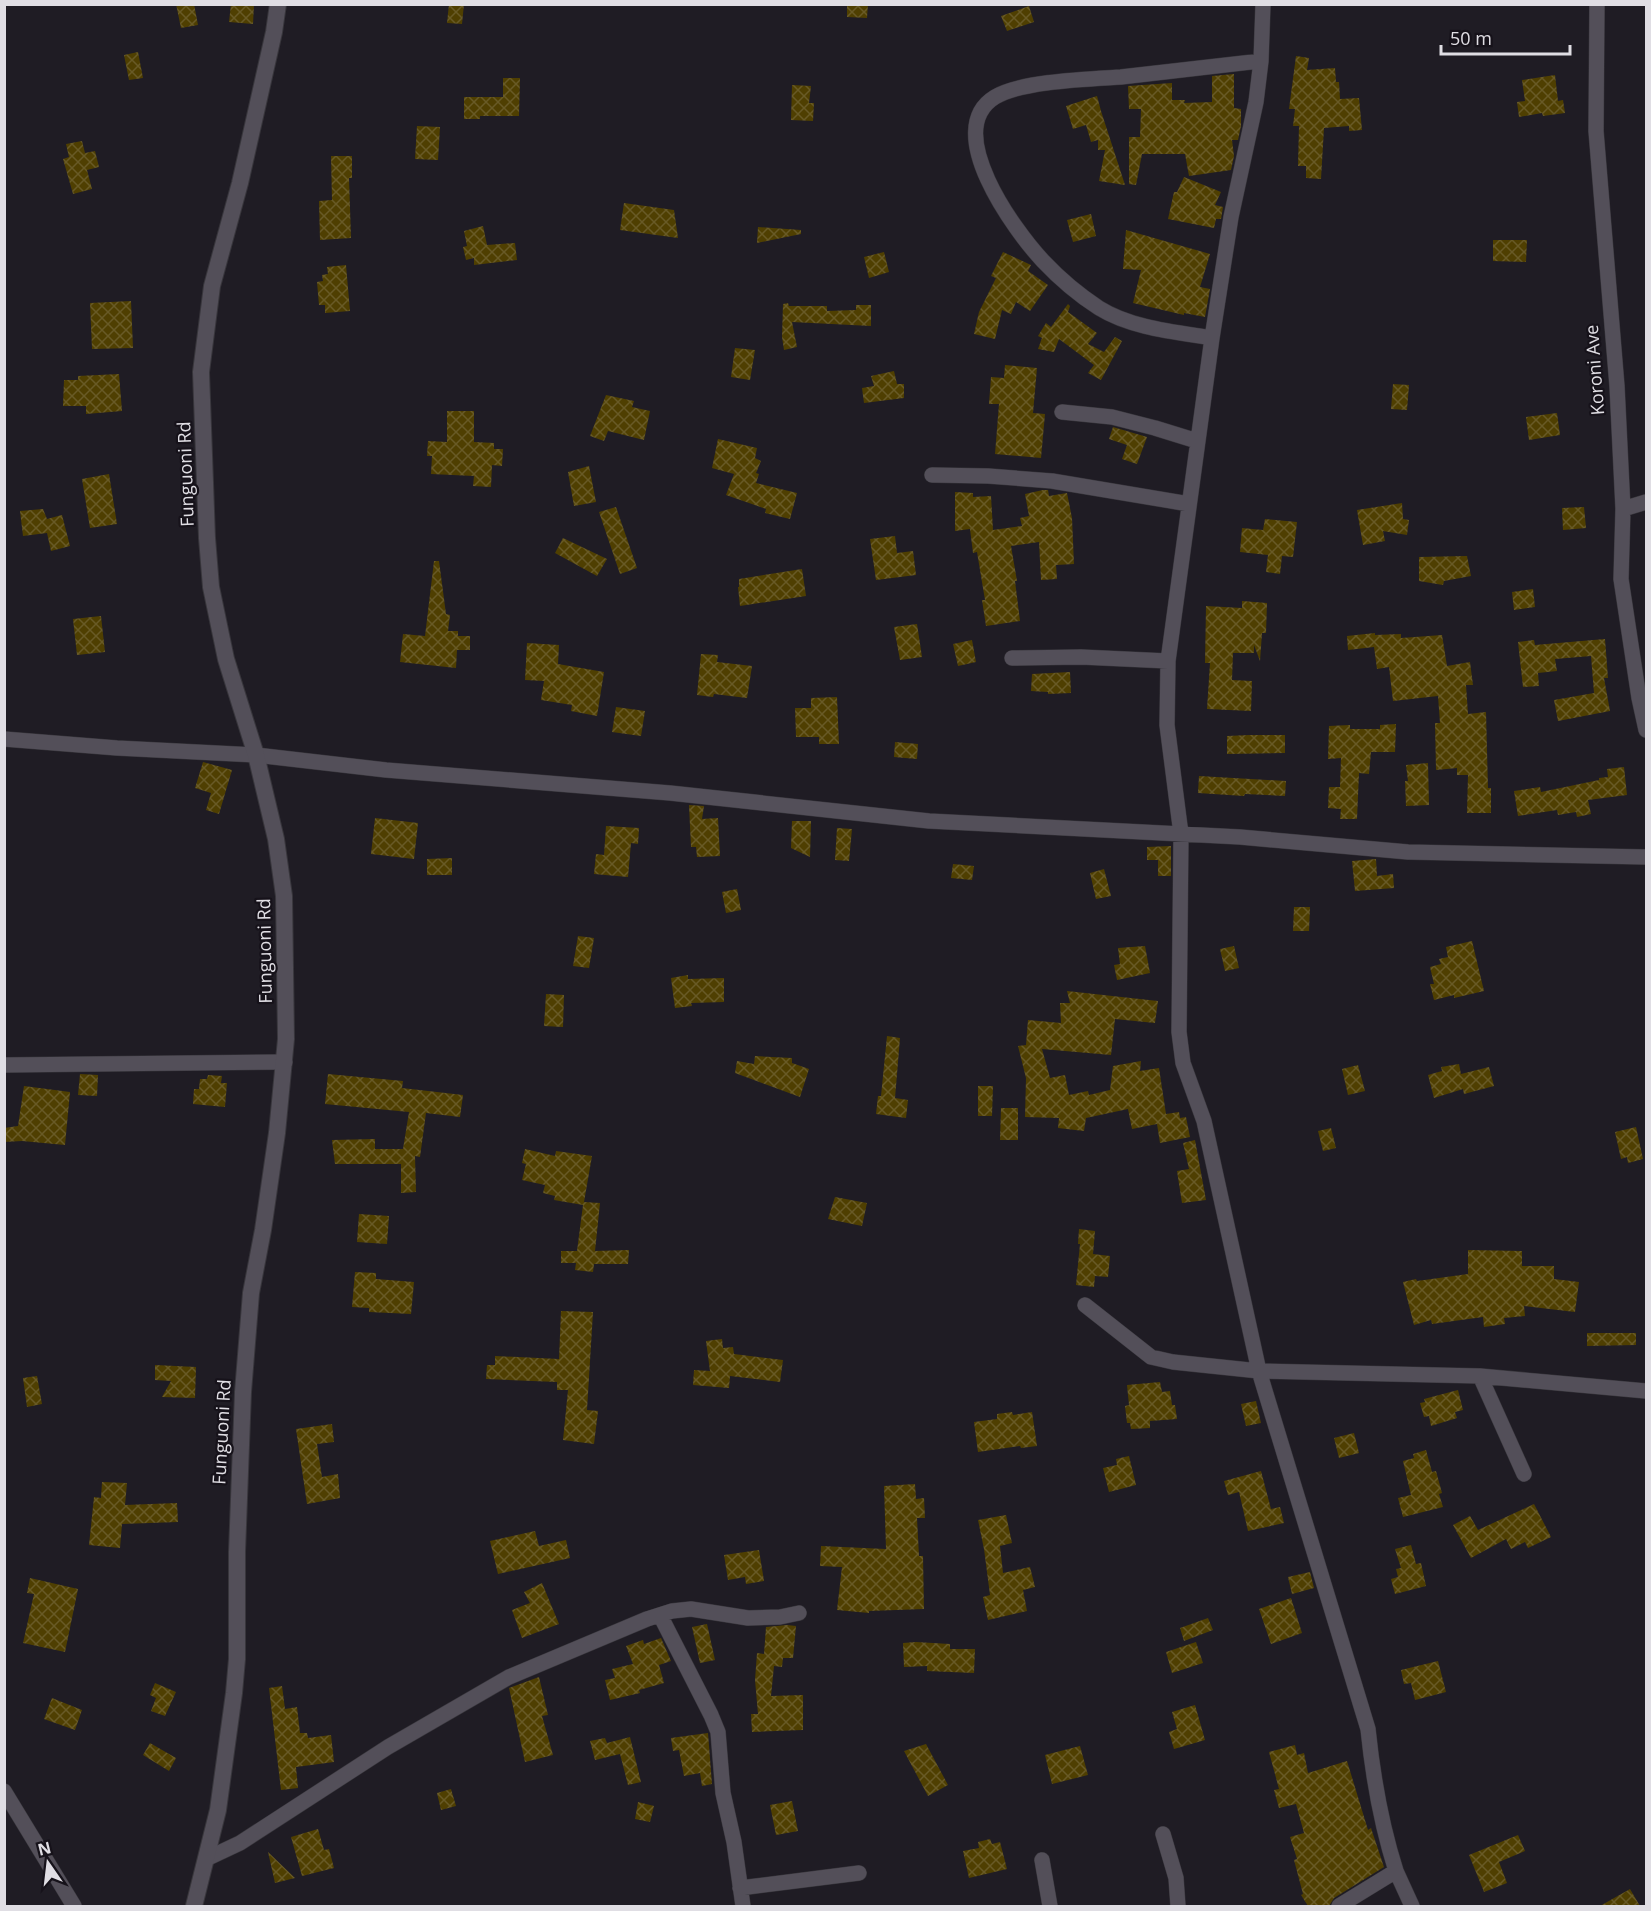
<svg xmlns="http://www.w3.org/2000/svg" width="1651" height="1911" font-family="'Open Sans',sans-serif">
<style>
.building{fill:url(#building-cross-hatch)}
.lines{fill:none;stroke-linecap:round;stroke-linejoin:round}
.minor-casing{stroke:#38363c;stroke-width:16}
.tertiary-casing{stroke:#38363c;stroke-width:18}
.minor{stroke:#534f59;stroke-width:15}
.tertiary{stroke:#534f59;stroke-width:16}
.labels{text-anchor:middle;stroke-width:4.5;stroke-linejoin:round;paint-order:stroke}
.street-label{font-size:18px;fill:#e0dee4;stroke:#16121a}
</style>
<defs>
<pattern id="building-cross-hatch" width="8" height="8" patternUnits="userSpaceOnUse" patternTransform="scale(1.5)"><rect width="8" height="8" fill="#4f3f01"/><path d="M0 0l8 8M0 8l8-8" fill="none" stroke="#685a26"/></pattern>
</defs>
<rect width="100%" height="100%" fill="#1f1c24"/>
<path class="building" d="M176,4h18l4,21 -17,3z
M231,4h23l-1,20 -24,-2z
M449,4h15l-2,20 -15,-1z
M847,4h21l-1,14 -20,-1z
M1029,6l5,16 -27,9 -6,-15z
M138,52l5,26 -14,2 -5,-25z
M1296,56l13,2 -2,12 28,-2 1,14h3l1,17 19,-1 3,32 -13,1v-5l-25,2 -3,51 -15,-1v-12h-8l1,-40h-6l2,-17h-6z
M1234,74v34l7,1v17l-3,14h-6l2,16 -3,14 -42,6 -4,-22h-43l-6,31 -7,-1v-47h11l1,-28h-12l-1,-23 44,-3v17h13l-1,3 28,-1v-26z
M1555,75l3,26 5,-1 2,13 -22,3 -1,-3 -23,4 -2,-15 8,-1 -3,-21z
M503,78h17l-1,38h-39v3h-16v-22h39z
M792,85l19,1 -2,17h5l-1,18 -22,-1z
M1097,96l4,15 24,74 -26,-4 6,-31h-7v-10l-7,2 -5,-17 -13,4 -7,-23z
M417,126l23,1 -2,33 -23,-1z
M82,141l3,12 10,-2 4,16 -12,3 5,19 -19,5 -10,-35 6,-2 -3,-13z
M331,156h21v22h-3l2,60 -31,2 -1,-39 13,-1z
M1184,177l37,15 -6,13 8,2 -2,12h-5l-2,9 -46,-9 6,-27h3z
M624,203l50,7 4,28 -58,-8z
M1091,214l5,22 -23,6 -6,-22z
M483,226l4,19 28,-2 2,17 -43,5v-7l-8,2 -3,-13 4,-1 -3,-15z
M758,227l43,3v4l-44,9z
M1126,230l84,24 -10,33 10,2 -5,28 -21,-4v2l-51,-12 8,-33 -18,-1z
M1493,240h34l-1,22 -33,-1z
M884,252l5,20 -20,6 -5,-21z
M1003,252l28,13 -3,6 20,14 -18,26 -14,-9 -5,12 -9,-4 -7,29 -21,-5 5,-22 17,-34 -5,-2z
M346,265l4,46 -25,2v-8h-6l-2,-23 6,-1 -1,-6 6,-1 -1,-7z
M131,301l2,47 -41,1 -2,-46z
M788,303l1,3h38v5l29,-1v-5h15v21l-79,-4 5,25 -13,3 -2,-13 1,-33z
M1068,304l2,2 -2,6 29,21 -9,11 16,8 11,-15 7,4 -21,39 -13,-7 6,-8 -35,-26 -5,13 -16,-3 4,-11 -4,-2 8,-13 5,4z
M735,348l20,2 -5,30 -19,-3z
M1005,365l32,3 -4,45 12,1 -4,44 -46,-4 4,-50h-10l2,-27 13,1z
M894,371l3,13h7v14l-40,5 -2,-15 12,-2 -3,-10z
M119,374l3,37 -36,3v-8h-23l1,-26h14v-4z
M1393,384l16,1 -2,25 -16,-1z
M606,395l28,6 -2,6 18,4 -6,29 -36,-9 -4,10 -14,-5z
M447,411h27v31l20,1v6h9l-1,17 -10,-1 -1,22 -18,-1 1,-10 -43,-2 1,-18h-5l1,-15 19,1z
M1557,413l3,22 -31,5 -3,-23z
M1113,427l34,10 -10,27 -15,-5 5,-14 -18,-6z
M718,439l39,9 -2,10 6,3 -5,12 3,1 -3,9 41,10 -7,26 -25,-6 1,-4 -40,-14 8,-21 -22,-6z
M589,466l7,36 -22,4 -6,-34z
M109,474l8,50 -27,4 -8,-49z
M1043,490h5l1,6 18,-3 5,25 2,46 -18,1 1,14 -16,1 -2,-38 -28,4 6,35h-2l5,40 -34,5 -4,-26h3l-8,-48 -4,1 -3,-24 -15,2v-39l18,1v4l18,-1 2,34 29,-4 -2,-8 9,-2 -4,-22z
M1402,503l1,16 6,1 -2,15 -24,-4 2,10 -22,4 -6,-35z
M616,507l21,61 -17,6 -21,-62z
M1584,507l2,21 -23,2 -1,-22z
M43,509l4,10 15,-4 8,31 -19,5 -4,-18 -24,3 -3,-25z
M1265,519l32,3 -4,35 -11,-1 -2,18 -14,-2 2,-17 -28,-3 2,-24 21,2z
M895,536l2,17 16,-2 3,24 -40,5 -6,-41z
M563,538l44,21 -10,17 -42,-23z
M1467,556l4,20 -27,5 -1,4 -24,-4v-24z
M434,561h5l7,53 4,1 -2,16h10v5h12v14h-13l-1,18 -56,-6 3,-28 22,2z
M802,569l4,27 -66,10 -2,-19h1v-8z
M1533,589l2,18 -21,3 -2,-18z
M1242,601l25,2 -1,30h-4l-2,28 -6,-16v8h-21l-1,27 20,1 -1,30 -44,-2 3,-46h-5l1,-57 36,2z
M101,616l4,36 -28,3 -4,-36z
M917,624l5,33 -22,3 -6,-33z
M1375,633v2l26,-1v4l41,-3 5,31 23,-4 3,23h-7l2,29 18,-2 2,76h3v25h-24l1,-38h-11v-7l-21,2 -1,-47h5l-2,-27 -45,5 -4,-34 -12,2 -3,-22 -26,3 -1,-14z
M1605,639l3,39h-4l6,33 -52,10 -4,-21 40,-7 -3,-37 -36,3 2,12 -19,2 1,13 -16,1 -5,-45 16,-2 1,5z
M972,640l4,22 -18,4 -5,-22z
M527,643l32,2 -1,19 46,8 -7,44 -26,-5 1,-6 -31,-5 3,-19 -19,-1z
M701,654l17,1 -1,7 35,4 -5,32 -33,-4 -1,3 -16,-2z
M1070,672l1,21 -23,1v-2l-17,-1 1,-17z
M837,697l2,47h-20v-7h-23l-1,-29h16v-10z
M616,707l29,4 -4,25 -29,-4z
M1396,724l-1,28h-24l-2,22 -10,-1 -2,46h-17l1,-10 -13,-1 1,-21h11l1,-29 -13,1 1,-33 21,-1v4h30v-4z
M1249,735h36v18l-58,1v-18z
M895,742l23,2 -1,15 -23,-2z
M203,762l29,8 -13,44 -13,-4 5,-17 -16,-5z
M1428,763l1,42 -23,1 -1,-25h3l-2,-16z
M1624,767l3,28 -39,5 3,14 -14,3 -1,-5 -18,3 -1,-5 -39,6 -4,-25 26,-4 1,5 58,-12v-2l9,-1 -1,-8z
M1199,776l87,5 -1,15 -40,-2 -1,2 -46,-3z
M689,805l15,1 -2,13 16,-1 2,38 -23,1 -1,-10h-5z
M375,818l43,5 -4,36 -43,-5z
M792,821h19l-1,36 -19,-9z
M606,826l33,2 -1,16 -7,-1 -3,34 -34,-3 2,-20 8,1z
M837,828l15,1 -3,32 -14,-1z
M1171,846v30h-13v-16h-11v-13z
M452,858v17h-25v-16z
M1376,859l1,17 16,-2 1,14 -39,3 -3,-30z
M953,864l21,2 -2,14 -21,-2z
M1104,869l7,27 -15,3 -6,-26z
M737,889l4,21 -15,3 -4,-21z
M1294,907h16l-1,24h-16z
M578,936l16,2 -5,30 -16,-2z
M1472,941l12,50 -30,7v-3l-20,5 -4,-16h4l-4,-17 11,-3 -2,-5 9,-2 -2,-10z
M1145,946l5,27 -33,7 -3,-15 6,-1 -2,-16z
M1234,946l5,22 -14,3 -5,-22z
M688,975v4l36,-1v24l-33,1 1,3 -17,2 -4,-30z
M1067,991l91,10 -3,22 -40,-4 -4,36 -69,-6 8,29 15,-3 4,20 19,-4 1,4 21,-5 3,-24 28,-5 -1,10 19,-3 7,46 13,-2 1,6 6,-1 4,20 -30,6 -3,-19 -25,5 -4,-20 -42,9 -2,13 -26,-3 1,-10 -34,-1 1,-39 -8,-32 8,-1 2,-25 33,3 -1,-20h10z
M546,994l18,1 -1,32 -19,-1z
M887,1036l13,2 -5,60 13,2 -2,18 -30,-4 2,-18h3z
M755,1056l37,2v5l17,6 -9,28 -65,-24 2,-12 17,3z
M1459,1064l2,10 28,-7 5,19 -30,8 -1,-5 -29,9 -6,-23 14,-4 -1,-4z
M1358,1065l7,26 -17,4 -6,-26z
M80,1074l18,1 -1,21 -19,-1z
M328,1074l75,7 -1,7 61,7 -3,22 -34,-4 -6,44 -5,-1 1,36 -15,1v-29h-66l-3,-24 43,-1v10h28l6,-37 -84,-8z
M208,1075l14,1 -1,7h6l-2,24 -32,-3 1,-15h5l1,-10h7z
M24,1086l46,6 -5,53 -43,-4 -18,1v-14l14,-2z
M978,1086h15l-1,30h-14z
M1001,1108h17v32h-18z
M1636,1127l7,32 -15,4 -1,-6 -6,2 -6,-27z
M1331,1128l5,20 -13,3 -5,-20z
M1195,1140l11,60 -24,3 -5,-32 12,-2 -6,-26z
M525,1149l30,7 1,-5 36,5 -8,46 16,1 -5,48 34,-1 -1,14h-34l-1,8 -18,-2 1,-7h-15v-12h16l6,-46 -29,-5 1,-4 -12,-3 2,-8 -23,-5 4,-16 -4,-1z
M835,1197l32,6 -5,23 -34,-7z
M359,1214l30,2 -2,28 -30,-2z
M1079,1229l16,2 -2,23 17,2 -2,21 -13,-1 -1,11 -18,-2 4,-41h-2z
M1468,1250l54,1v15h32v13l25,3 -4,30 -51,-6 1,10 -21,2 1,6 -21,3 -1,-10 -51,7 -1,-4 -17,5 -11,-43 13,-3 1,2 51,-7z
M355,1272l21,1v6l38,3 -3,32 -42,-2v-4l-17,-1z
M561,1311l32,1 -6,98 11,1 -4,33 -31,-4 5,-50h-11v-8l-71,-3 1,-14h8v-9l64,3z
M1587,1333h49v12l-49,1z
M722,1339l1,9 10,-1 1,7 49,6 -3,22 -50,-6 -1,12 -36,-3 1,-15 16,1 -4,-30z
M155,1365l41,2 -1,31 -33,-1 9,-16 -16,-1z
M37,1376l5,28 -15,3 -4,-29z
M1160,1382l2,10 8,-1 2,14h3l2,14 -27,2v7l-19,1 -1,-6h-3l-2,-17 4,-1 -2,-20z
M1458,1390l5,20 -8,2 2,6 -26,8 -2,-10 -5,1 -4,-14 5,-1 -1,-3z
M1256,1401l5,22 -15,3 -5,-22z
M1012,1412l1,3 19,-3 5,34 -16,2 -1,-2 -42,6 -4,-30 23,-3v-5z
M332,1424l2,18 -17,2 5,33 16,-3 2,24 -33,6 -11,-75z
M1354,1433l5,20 -20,5 -5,-20z
M1426,1450l6,22 4,-1 6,22 -3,1 4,13 -40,10 -5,-19 13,-3 -8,-34 11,-3 -1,-4z
M1129,1456l7,29 -27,7 -6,-24 14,-3 -1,-6z
M1261,1471l10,38 9,-2 4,16 -36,8 -9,-39 -11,3 -4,-14z
M102,1482l25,1 -2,22 52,-2 1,19 -56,2 -2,24 -31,-3 5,-48 7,1z
M915,1484l1,15 8,-1 1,20h-8l2,38h4l1,53 -55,2v2l-32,-3 5,-43 -22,-1 1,-20 65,3 -2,-63z
M1534,1504l17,33 -23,11 -3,-6 -14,7 -5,-10 -35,19 -18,-33 17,-9 8,14z
M1006,1515l6,28 -12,3 3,27 27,-6 5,20 -12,3 4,21 -39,9 -5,-23 7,-2 -6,-46 -6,-29z
M535,1531l4,15 27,-6 4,18 -72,16 -8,-33z
M1411,1545l5,19 5,-1 5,23 -31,8 -4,-15 7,-2 -2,-8 5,-1 -6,-19z
M759,1550l5,31 -18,3 -1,-7 -17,3 -4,-25z
M1310,1572l4,16 -22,6 -4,-17z
M30,1578l48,11 -13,63 -42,-9 11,-49 -7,-1z
M542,1583l17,41 -37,14 -10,-28 18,-7 -6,-11z
M1291,1598l11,35 -31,11 -12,-35z
M1208,1618l5,12 -29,11 -4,-13z
M707,1624l8,36 -15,3 -8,-36z
M787,1625l9,1 -3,32h-10l-1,9 -8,-1 -3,30 32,-1v35l-51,2 -1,-18h7l-3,-34 2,-27 7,1 2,-27z
M661,1638l10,23 -12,4 5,18 -25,7 1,3 -30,7 -5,-20 10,-2 -3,-9 21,-5 -7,-18 17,-6 1,4z
M916,1642l34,2v5h25l-1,24 -47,-2v-5l-23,1 -1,-24z
M1196,1642l7,21 -31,10 -6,-21z
M1438,1661l8,31 -31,8 -4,-17 -7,1 -3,-14z
M539,1677l9,38 -6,1 11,39 -28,7 -16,-74z
M155,1683l21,9 -11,24 -14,-5 5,-13 -6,-3z
M282,1686l3,23 12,-2 3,26h7l1,5 23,-3 3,27 -38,5 2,21 -17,2 -12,-102z
M52,1698l30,12 -7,20 -31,-11z
M1195,1705l10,35 -31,9 -5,-17 8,-3 -5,-17z
M708,1733l4,51 -10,2 -2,-13 -16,3 -5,-26 -6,1 -2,-13z
M630,1737l11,45 -13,3 -8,-31 -25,6 -5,-19 15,-3 2,5z
M150,1743l26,15 -7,13 -26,-16z
M926,1744l22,41 -20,11 -24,-45z
M1295,1745l2,10 7,-2 4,20 39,-12 21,69 3,-2 13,39 -50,31 -5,8h-21l-7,-11 2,-1 -9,-34 3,-1 -7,-22 14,-4 -8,-29 -17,4 -5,-18 5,-1 -10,-37z
M1080,1746l8,29 -36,9 -7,-29z
M451,1789l5,17 -15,4 -4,-17z
M792,1801l6,30 -22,4 -6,-30z
M638,1802l16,4 -4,16 -15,-3z
M318,1829l6,21 5,-1 5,19 -32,8 -11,-39z
M1518,1835l7,16 -26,11 8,21 -23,9 -15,-37z
M990,1839l2,5 8,-2 7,27 -38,9 -6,-27 16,-3 -1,-6z
M268,1852l27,26 -20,5z
M1630,1889l10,17h-40z"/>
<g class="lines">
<g class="minor-casing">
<path id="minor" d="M1263,4l-2,57 -5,41 -25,115 -19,121 -44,323 -1,64 14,109 -2,198 4,31 21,58 55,250 109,358c5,49 13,95 28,142l-57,35
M1597,4l-1,127 21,255 6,123 -2,70 18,119 7,32
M1212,338c-37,-6 -81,-10 -113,-30 -20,-13 -40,-30 -56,-47 -29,-31 -102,-131 -48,-164 26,-16 94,-18 126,-20 46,-5 93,-11 140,-16
M1062,412l50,5 43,11 42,13
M932,475l56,1 64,5 137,23
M1623,509l23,-7
M1012,658l69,-1 87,4
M4,739l113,9 139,7 130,15 284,23 259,28 311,16 168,15 238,5
M4,1065l281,-3
M1085,1305l66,52 22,5 86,9 221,5 166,15
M1480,1376l44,98
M660,1615l51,100 7,17 5,61 11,49 9,64
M4,1791l70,115
M1163,1834l13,44 2,28
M206,1859l34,-16 148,-96 121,-70 138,-58 25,-8 19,-2 57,9 32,-1 19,-4
M1042,1860l8,46
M1396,1871l16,35
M740,1888l119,-15"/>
</g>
<g class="tertiary-casing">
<path id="tertiary" d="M194,1906l24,-96 16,-117 3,-34v-107l6,-160 8,-99 12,-63 14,-97 9,-94 -2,-143 -8,-57 -20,-84 -30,-96 -15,-72 -4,-49 -6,-166 11,-86 28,-103 34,-151 4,-28"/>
</g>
<use href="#minor" class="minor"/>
<use href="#tertiary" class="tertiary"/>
</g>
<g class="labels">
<g class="street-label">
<text transform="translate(1595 370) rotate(-94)" y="6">Koroni Ave</text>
<text transform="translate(186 474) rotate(-92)" y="6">Funguoni Rd</text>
<text transform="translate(265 951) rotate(-91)" y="6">Funguoni Rd</text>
<text transform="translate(222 1432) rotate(-87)" y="6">Funguoni Rd</text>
</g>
</g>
<rect width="1651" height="1911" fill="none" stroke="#e0dee4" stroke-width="12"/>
<g transform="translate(48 1863) rotate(346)" stroke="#16121a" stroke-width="4.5" paint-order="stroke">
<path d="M0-4.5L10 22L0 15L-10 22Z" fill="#e0dee4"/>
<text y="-9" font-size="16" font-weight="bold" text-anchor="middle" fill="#e0dee4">N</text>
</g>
<path d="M1441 45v9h129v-9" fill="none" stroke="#e0dee4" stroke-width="3"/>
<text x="1450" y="45" font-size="18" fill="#e0dee4" stroke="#16121a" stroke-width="4.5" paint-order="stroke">50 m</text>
</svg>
